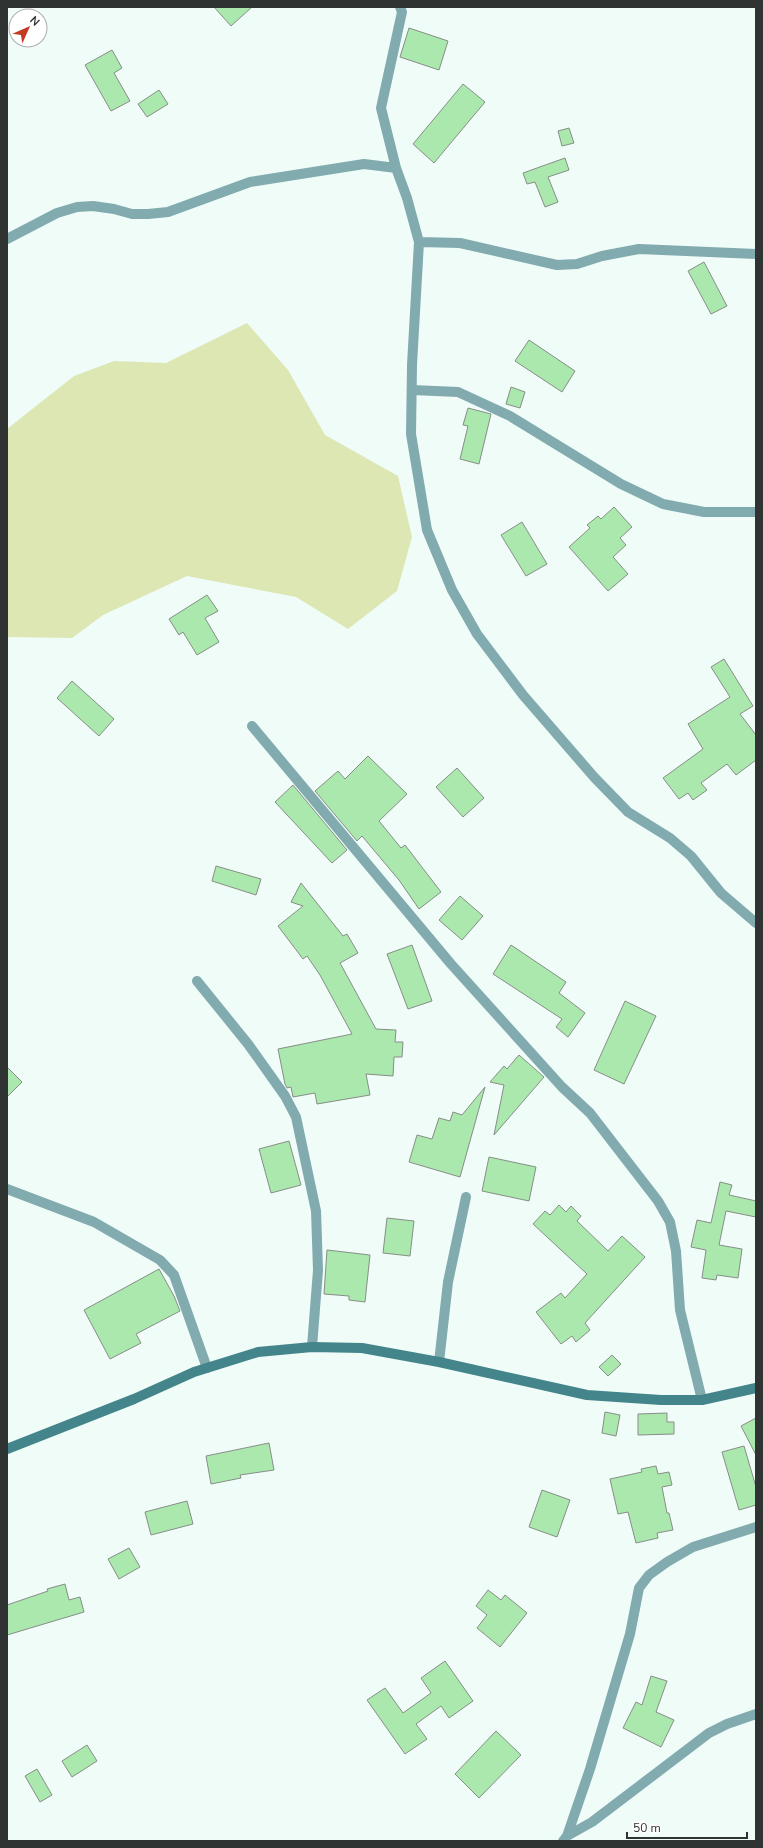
<svg xmlns="http://www.w3.org/2000/svg" width="763" height="1848" font-family="'Nunito Sans',sans-serif">
<style>
.green{fill:#dce7b4}
.building{fill:#abe8ae;stroke:#878e87}
.lines{fill:none;stroke-linecap:round;stroke-linejoin:round}
.minor{stroke:#82abaf;stroke-width:10}
.secondary{stroke:#43858b;stroke-width:10}
</style>
<rect width="100%" height="100%" fill="#f0fcf8"/>
<path class="green" d="M247,323l41,47 37,65 73,41 14,61 -15,54 -49,38 -52,-32 -109,-21 -84,39 -31,23 -65,-1v-208l67,-53 40,-15 52,2z"/>
<path class="building" d="M214,7h38l-21,19z
M409,28l39,13 -9,29 -39,-13z
M112,50l10,18 -8,5 16,28 -19,10 -26,-46z
M463,84l22,18 -51,61 -21,-19z
M159,90l9,14 -21,13 -9,-13z
M569,128l5,15 -12,3 -4,-15z
M565,158l4,12 -21,7 10,25 -13,5 -10,-25 -8,2 -4,-11z
M704,262l23,44 -16,8 -23,-43z
M529,340l46,31 -13,21 -47,-31z
M511,387l14,5 -5,16 -14,-4z
M468,408l23,6 -12,50 -19,-5 8,-33 -5,-1z
M614,507l18,20 -12,11 6,7 -13,12 15,17 -20,17 -39,-44 21,-19 -3,-3 11,-9 3,3z
M522,522l25,42 -21,12 -25,-41z
M207,595l11,16 -13,7 14,24 -22,13 -14,-23 -4,3 -10,-16z
M724,659l29,47 -13,8 16,21v25l-20,15 -9,-11 -26,19 6,7 -14,10 -5,-7 -9,6 -16,-21 40,-29 -15,-25 42,-27 -19,-30z
M72,681l42,38 -15,17 -42,-38z
M368,756l39,38 -28,27 22,27 4,-3 36,47 -22,17 -20,-29 -37,-44 -5,5 -42,-50 23,-20 7,8z
M457,768l27,30 -21,19 -27,-30z
M293,785l54,65 -15,13 -57,-61z
M216,866l45,13 -5,16 -44,-14z
M301,883l42,53 4,-2 11,19 -18,10 36,66 20,1 -1,12h8l-1,15h-8l-1,19 -27,-2 4,21 -53,9 -2,-11 -22,4 -2,-10 -4,1 -2,-4 -7,-35 74,-15 -32,-59 -13,-19 -4,3 -25,-33 25,-20 -12,-4z
M460,896l23,20 -21,24 -23,-20z
M412,945l20,56 -24,8 -21,-55z
M511,945l55,37 -7,11 26,20 -17,24 -12,-10 6,-8 -69,-45z
M625,1001l31,15 -32,68 -30,-14z
M519,1055l25,22 -50,58 10,-50 -14,-3 14,-16 3,3z
M7,1067l15,15 -15,15z
M485,1087l-25,90 -51,-15 8,-27 15,4 7,-21 11,3 3,-9 9,3z
M289,1141l12,44 -30,8 -12,-44z
M489,1157l47,10 -7,34 -47,-10z
M720,1182l12,3 -3,10 27,6v16l-30,-6 -7,34 23,4 -4,29 -21,-3 -1,5 -14,-2 4,-28 -15,-3 6,-27 14,3z
M559,1205l7,7 5,-6 10,10 -4,5 31,30 14,-15 23,21 -60,66 5,7 -14,12 -4,-6 -11,8 -25,-32 25,-19 4,5 22,-24 -54,-50 12,-13 5,4z
M387,1218l27,3 -4,35 -27,-3z
M327,1250l43,5 -5,47 -16,-2v-4l-25,-2z
M159,1269l15,27 6,15 -44,23 5,9 -31,16 -26,-49z
M612,1355l9,9 -13,12 -9,-9z
M605,1412l15,3 -4,21 -14,-3z
M667,1413v9h7v12l-36,1v-21z
M756,1418v37l-15,-29z
M269,1443l5,27 -34,5 1,3 -30,6 -5,-28z
M744,1446l12,41v18l-17,5 -17,-58z
M656,1466l2,8 11,-2 3,13 -10,2 5,26h2l4,17 -16,3 1,5 -22,5 -8,-31 -10,2 -8,-35 32,-7 -1,-3z
M542,1490l28,10 -13,37 -28,-10z
M187,1501l6,23 -42,11 -6,-23z
M129,1548l11,19 -21,12 -11,-20z
M65,1584l4,16 11,-3 4,15 -77,23v-30l41,-14 -1,-2z
M488,1590l13,10 4,-5 22,18 -27,34 -23,-19 10,-13 -11,-9z
M445,1661l28,40 -24,17 -8,-12 -25,18 11,15 -22,15 -38,-54 18,-12 18,25 28,-20 -10,-15z
M651,1676l16,5 -11,31 18,8 -13,27 -38,-19 13,-26 6,3z
M496,1731l25,24 -42,43 -24,-24z
M87,1745l10,16 -25,16 -10,-16z
M37,1769l15,26 -12,7 -15,-26z"/>
<g class="lines">
<path class="minor" d="M400,7l2,5 -21,96 15,60 11,30 12,44 -7,123 -1,69 16,96 25,60 25,44 46,61 71,82 34,35 42,26 21,18 30,37 35,30
M7,239l50,-26 20,-6 16,-1 21,3 18,5h16l20,-2 82,-30 114,-18 32,4
M419,242l41,1 97,22 20,-1 25,-8 37,-7 117,5
M412,390l46,2 52,24 111,68 42,20 41,8h52
M252,726l199,238 111,123 28,26 68,88 12,21 6,29 4,59 22,90
M197,981l51,63 37,52 11,21 20,94 2,59 -6,77
M7,1189l87,33 66,38 14,15 33,93
M439,1362l9,-80 18,-85
M567,1836l25,-14 117,-89 18,-9 29,-10
M563,1841l4,-5 23,-67 40,-135 9,-46 10,-13 18,-13 26,-15 63,-20"/>
<path class="secondary" d="M7,1449l127,-50 60,-27 64,-20 54,-5 50,1 77,14 148,33 74,5h41l54,-12"/>
</g>
<rect width="763" height="1848" fill="none" stroke="#2f3332" stroke-width="16"/>
<g transform="translate(28 28) rotate(45)"><circle r="19" fill="#ffffff" stroke="#acadad"/>
<path d="M0-3L7 15L0 10L-7 15Z" fill="#c53a22"/>
<text y="-6" font-size="11" font-weight="bold" text-anchor="middle" fill="#2f3332">N</text>
</g>
<path d="M627 1832v6h120v-6" fill="none" stroke="#2f3332" stroke-width="2"/>
<text x="633" y="1832" font-size="12" fill="#2f3332" stroke="#ffffff" stroke-width="3" paint-order="stroke">50 m</text>
</svg>
